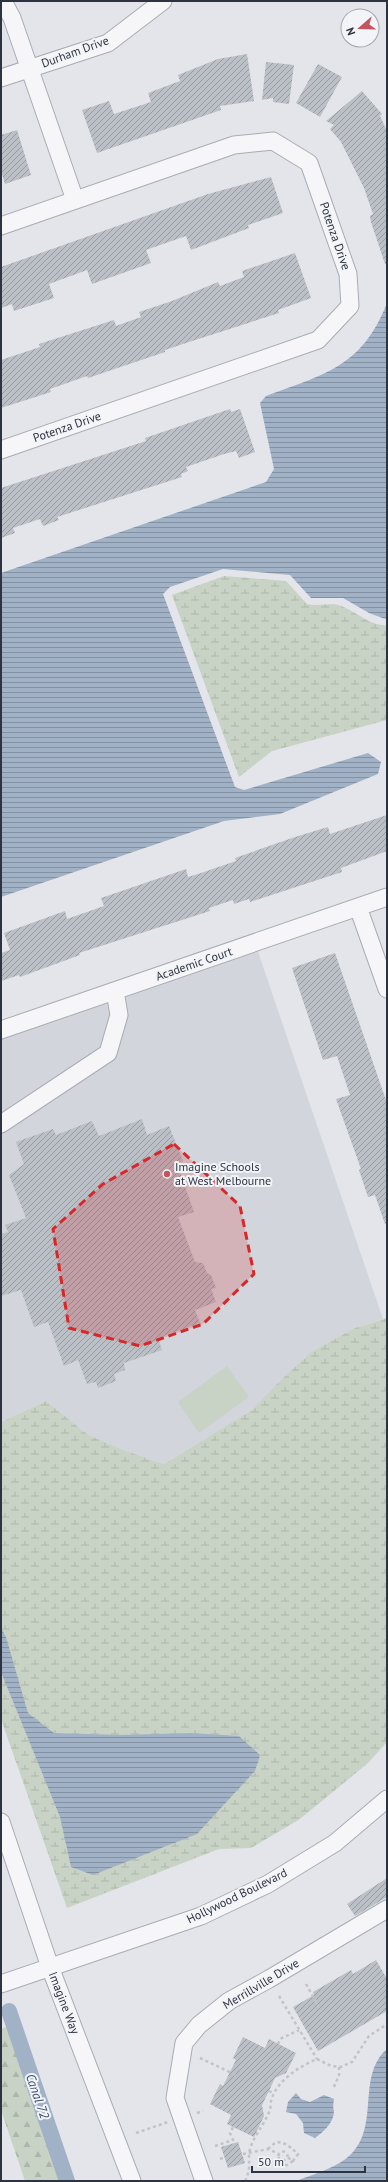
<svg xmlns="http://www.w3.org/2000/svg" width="388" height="2182" font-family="'PT Sans',sans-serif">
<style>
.built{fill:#d2d5dc}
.grass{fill:#c8d3c5}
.forest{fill:url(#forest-firs)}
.wetland{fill:url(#wetland-marsh)}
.water{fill:url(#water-rules)}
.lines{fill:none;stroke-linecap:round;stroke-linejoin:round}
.canal{stroke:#a2b2c6;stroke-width:16}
.building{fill:url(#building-hatch)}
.minor-casing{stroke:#a9acb4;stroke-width:19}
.path{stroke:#c2c3c9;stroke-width:2.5;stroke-dasharray:3 3;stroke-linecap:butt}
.minor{stroke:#f6f6f9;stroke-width:17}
.marked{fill:#d62828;fill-opacity:0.2;stroke:#d62828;stroke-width:3;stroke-dasharray:8 5;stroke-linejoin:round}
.poi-dot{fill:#c25560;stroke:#f3f4f7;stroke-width:1.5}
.labels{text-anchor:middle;stroke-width:4;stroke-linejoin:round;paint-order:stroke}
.street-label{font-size:12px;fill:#2d3341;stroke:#f3f4f7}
.poi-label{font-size:12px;fill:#2d3341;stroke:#f3f4f7;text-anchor:start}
.water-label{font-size:13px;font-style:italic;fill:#3a5071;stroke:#f3f4f7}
</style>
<defs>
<pattern id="forest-firs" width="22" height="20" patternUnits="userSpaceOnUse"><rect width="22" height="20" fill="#c8d3c5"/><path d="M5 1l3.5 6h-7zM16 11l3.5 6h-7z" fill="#acb6aa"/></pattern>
<pattern id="wetland-marsh" width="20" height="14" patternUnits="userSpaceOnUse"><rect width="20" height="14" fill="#c8d3c5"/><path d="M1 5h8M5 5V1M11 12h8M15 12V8" fill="none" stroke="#acb6aa"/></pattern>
<pattern id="water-rules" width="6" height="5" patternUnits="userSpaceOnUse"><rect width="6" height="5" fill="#a2b2c6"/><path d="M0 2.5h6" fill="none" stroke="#8491a2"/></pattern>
<pattern id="building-hatch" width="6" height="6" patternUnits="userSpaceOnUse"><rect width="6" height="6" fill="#bbbfc6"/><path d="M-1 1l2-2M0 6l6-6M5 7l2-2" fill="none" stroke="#989ca2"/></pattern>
</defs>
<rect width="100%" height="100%" fill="#e3e5ea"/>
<path class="built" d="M255,943l128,376 -28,9 -102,81 -89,55 -38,-13 -39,-17 -41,-33 -45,21v-393z"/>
<path class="grass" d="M227,1366l22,31 -50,36 -21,-31z"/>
<path class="forest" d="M20,2021l55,160h-50l-24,-71v-81z"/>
<path class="wetland" d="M224,576l62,5 21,23c11,3 24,-2 34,2 15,5 30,21 46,19v95l-115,31 -33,26 -67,-182z
M387,1318v424l-19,21 -68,56 -49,29 -32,1 -152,59 -66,-189v-297l45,-21 41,33 39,17 38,13 89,-55 26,-27 31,-29 45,-25z"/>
<path class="water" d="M387,303v314l-2,2 -16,-6 -26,-15h-32l-21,-23 -67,-6 -53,18 -7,7 72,193 9,3 124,-37 13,9 -3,12 -98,40 -56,7 -223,76v-324l265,-91 8,-13 -14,-66 6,-7c59,-22 96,-29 121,-93z
M1,1628l5,9 22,76 26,20 66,2 71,-2 48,3 21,19 -5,16 -58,63 -104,41 -22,-8 -11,-50 -59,-145z
M387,2049v132h-91c18,-7 44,-14 57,-29 26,-29 4,-77 34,-103z
M296,2093l5,6 9,3 14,-7 10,4c-1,5 -1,10 0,12 0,12 -11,21 -19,27l-11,-5 -1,-10 -7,-9 -10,-2 2,-10z"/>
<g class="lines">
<path class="canal" d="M9,2011l58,170"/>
</g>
<path class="building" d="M247,54l7,47 -34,5 1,4 -124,43 -15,-43 27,-9 5,13 37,-12 -3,-9 32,-12 -2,-6 40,-16z
M266,62l28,3 -5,39 -16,-2v-4l-11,2z
M318,64l24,13 -22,40 -24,-14z
M362,91l20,23 -2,2 7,15v133h-2l-14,-42 -1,-6 3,-2 -9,-26 -23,-46 -11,-13 4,-4 -8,-4z
M17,130l14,45 -26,9 -4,-13v-36z
M271,177l12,36 -35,12 1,3 -58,22 -5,-14 -40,14 5,13 -59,21 -5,-14 -38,14 5,14 -40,13 -2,-7 -11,4v-41l207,-73z
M295,253l16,45 -33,12 1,3 -93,30 -21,7v2l-77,26 -1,-2 -37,13 1,3 -50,16v-48l39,-13 -1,-3 75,-24 2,6 25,-9 -2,-5 33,-11 46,-19 2,4 24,-9 -2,-6z
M230,409l1,3 9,-3 15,43 -16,6 -3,-7 -12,3 -38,13 2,4 -7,3 1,3 -125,40 2,3 -16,6 -3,-7 -27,9 2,5 -14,5v-50l145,-47 -1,-3z
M387,815v36l-46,17 1,4 -92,30 -1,-3 -15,5 -1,-4 -24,8 1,3 -131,42 1,2 -60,22 -1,-2 -18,6v-28l9,-3 -6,-17 61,-22 2,8 37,-13 -3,-8 85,-29 2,8 10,-3 38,-13 -1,-3 60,-21 33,-10 2,7z
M335,953l52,150v120l-2,1 -10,-29 -7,2 -9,-27 2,-1 -25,-70 14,-4 -13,-39 -14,4 -31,-92z
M142,1119l5,16 22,-9 14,35 -6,3 17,48 -16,5 17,45 8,1 4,10 4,2 5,13 -5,1 5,13 -21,8 5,13 -42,15 4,12 -38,13 1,7 -11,4 2,7 -18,7 -2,-6 -9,2 -9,-24 -14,6 -16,-44 -14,5 -13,-37 -20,6v-62l7,-2 -3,-7 21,-7 -17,-43 15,-11 -8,-22 37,-13 3,6 36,-14 7,15z
M387,1878v19l-32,19 -8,-12z
M376,1960l11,19v32l-69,40 -25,-44 21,-12 -1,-3 38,-22 2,4z
M243,2037l22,11 4,-9 27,14 -10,20 -11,5 -6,13 -7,14 2,11 -10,21 -27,-13 4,-9 -21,-11 10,-20 3,2 13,-26 -3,-2z
M238,2142l7,21 -17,5 -7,-21z"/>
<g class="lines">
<g class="minor-casing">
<path id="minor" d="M3,1l9,17 63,182
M1,78l107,-35 55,-42
M1,226l233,-81 39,-4 36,22 39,111 2,32 -32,34 -317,110
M358,907l29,82
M1,1030l386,-133
M1,1124l107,-71 11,-38 -4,-24
M1,1822l49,145 82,214
M1,1984l200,-68 67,-32 67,-41 52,-44
M204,2181l-29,-83 9,-55 15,-18 30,-24 40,-22 118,-70"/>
</g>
<path class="path" d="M306,1984l14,25
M279,1996l38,63
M278,2044l2,-5 19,-9
M200,2058l36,17
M334,2087l5,-12v-8
M269,2091l5,3
M197,2113l6,-2
M136,2133l32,-11
M215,2146l18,-6 -3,-7 3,-6
M268,2149l8,-7c10,0 15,6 22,12l-5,7 -6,-4
M278.5 2156a4.5 4.5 0 1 1 9 0a4.5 4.5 0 1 1-9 0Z
M243,2154l25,-5 11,5
M220,2159l5,-2
M279,2165h8l6,-4
M245,2181c8,-16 1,-22 6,-35 5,-13 14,-23 19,-36 1,-3 0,-8 2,-12 6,-18 28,-32 45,-39l14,7 10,1 11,-5 17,-26 18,-12"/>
<use href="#minor" class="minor"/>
</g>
<path class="marked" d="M174,1144l66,62 14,68 -51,50 -63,22 -71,-18 -16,-99 50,-45z"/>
<circle class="poi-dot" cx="167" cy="1174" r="4"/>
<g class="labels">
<g class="street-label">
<text transform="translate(75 52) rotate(-20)" y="4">Durham Drive</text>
<text transform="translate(335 236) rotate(71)" y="4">Potenza Drive</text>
<text transform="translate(67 427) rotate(-19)" y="4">Potenza Drive</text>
<text transform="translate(194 964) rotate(-19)" y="4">Academic Court</text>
<text transform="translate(237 1896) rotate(-26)" y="4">Hollywood Boulevard</text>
<text transform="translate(261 1984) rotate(-31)" y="4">Merrillville Drive</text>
<text transform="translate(64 2003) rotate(69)" y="4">Imagine Way</text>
</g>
<g class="poi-label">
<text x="175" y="1171">Imagine Schools<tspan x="175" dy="14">at West Melbourne</tspan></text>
</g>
<g class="water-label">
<text transform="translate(38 2096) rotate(71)" y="5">Canal 72</text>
</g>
</g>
<rect width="388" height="2182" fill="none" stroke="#2d3341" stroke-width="4"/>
<g transform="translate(360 28) rotate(250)"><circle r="19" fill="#f3f4f7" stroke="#a4a7ae"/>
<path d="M0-3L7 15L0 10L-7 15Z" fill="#c25560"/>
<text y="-6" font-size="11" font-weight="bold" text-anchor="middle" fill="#2d3341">N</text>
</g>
<path d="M252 2166v6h113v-6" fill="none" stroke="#2d3341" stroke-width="2"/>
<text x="258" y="2166" font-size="12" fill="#2d3341" stroke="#f3f4f7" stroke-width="3" paint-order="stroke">50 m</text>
</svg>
